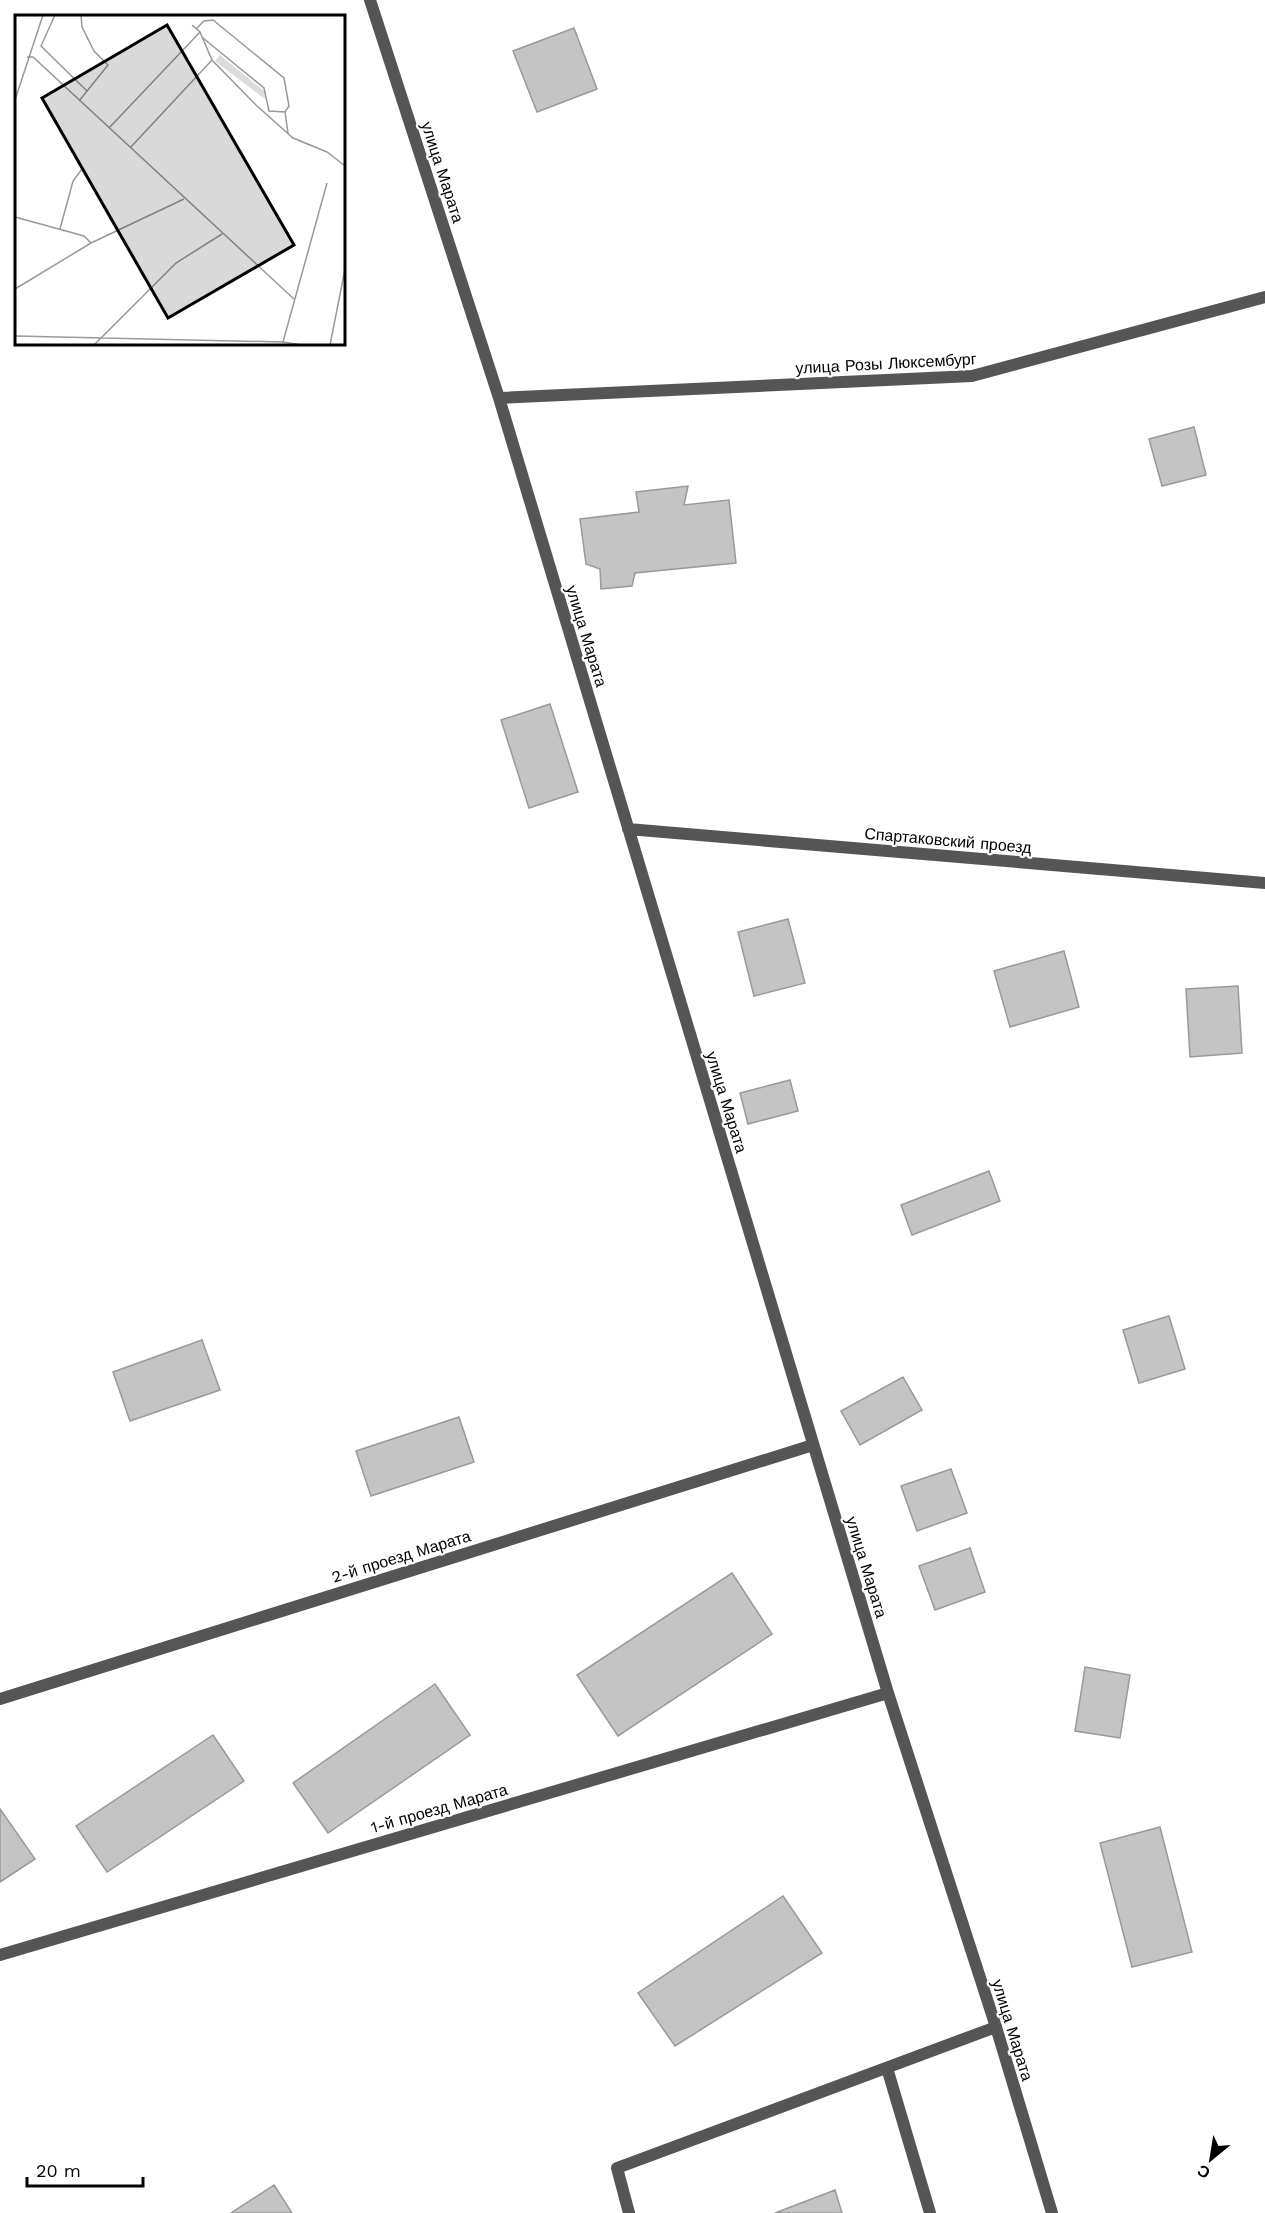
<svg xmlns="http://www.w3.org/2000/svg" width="1265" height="2213" font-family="'Work Sans',sans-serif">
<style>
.building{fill:#c4c4c4;stroke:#999;stroke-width:1.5}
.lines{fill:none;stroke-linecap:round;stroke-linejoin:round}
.lane{stroke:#555;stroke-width:12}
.street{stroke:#555;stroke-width:12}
.labels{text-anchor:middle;stroke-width:4.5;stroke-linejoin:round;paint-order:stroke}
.street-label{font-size:16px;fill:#000;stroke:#fff}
.inset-road{fill:none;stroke:#999;stroke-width:1.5}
.view{fill:#000;fill-opacity:0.15;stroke:#000;stroke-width:3}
.inset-edge{fill:none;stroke:#000;stroke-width:3}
</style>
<rect width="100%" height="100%" fill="#fff"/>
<path class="building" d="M574,28l23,61 -60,23 -24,-61z
M1194,427l12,48 -44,11 -13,-47z
M688,486l-4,19 45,-5 7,63 -101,10 -3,13 -31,3 -1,-20 -14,-5 -6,-45 59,-7 -3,-20z
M550,704l28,88 -49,16 -28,-88z
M788,919l17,64 -51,13 -16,-64z
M1064,951l15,56 -69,20 -16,-56z
M1238,986l4,67 -52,4 -4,-68z
M790,1080l8,31 -50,13 -8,-31z
M989,1171l11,30 -88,34 -11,-30z
M1169,1316l16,53 -46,14 -16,-53z
M202,1340l18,50 -90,31 -17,-49z
M903,1377l19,33 -62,35 -19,-34z
M459,1417l15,45 -103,34 -15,-45z
M951,1469l16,44 -50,18 -16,-45z
M970,1548l15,44 -50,18 -16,-44z
M732,1573l40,61 -154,102 -41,-61z
M1085,1667l45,8 -10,63 -45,-7z
M435,1684l35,51 -142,98 -35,-50z
M213,1735l31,46 -137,91 -31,-46z
M0,1809l35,50 -35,23z
M1160,1827l32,125 -60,15 -32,-124z
M783,1896l39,57 -147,93 -37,-53z
M274,2185l18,28h-61z
M835,2190l7,23h-67z"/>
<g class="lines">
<path class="lane" d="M887,2068l43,145
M629,2213l-12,-45 379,-141"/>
<path class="street" d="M370,0l129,398 389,1295 108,334 56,186
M499,398l473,-22 293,-79
M628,829l637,54
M0,1699l813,-254
M0,1955l888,-262"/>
</g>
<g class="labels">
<g class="street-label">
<text transform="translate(443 172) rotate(72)" y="6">улица Марата</text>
<text transform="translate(886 363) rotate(-3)" y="6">улица Розы Люксембург</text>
<text transform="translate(587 636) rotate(73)" y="6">улица Марата</text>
<text transform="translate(948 840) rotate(5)" y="6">Спартаковский проезд</text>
<text transform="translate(727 1102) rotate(73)" y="6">улица Марата</text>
<text transform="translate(401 1556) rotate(-17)" y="6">2-й проезд Марата</text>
<text transform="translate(867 1567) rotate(73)" y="6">улица Марата</text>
<text transform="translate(439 1808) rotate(-16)" y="6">1-й проезд Марата</text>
<text transform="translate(1013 2030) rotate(73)" y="6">улица Марата</text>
</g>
</g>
<g transform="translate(15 15)">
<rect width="330" height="330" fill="#fff"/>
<path d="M205,40l44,36 1,8 -50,-38z" fill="#dcdcdc"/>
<path class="inset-road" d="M40,0l-14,31 46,45M177,10l8,7 12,28 44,45 37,33 34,14 18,14M181,14l8,-8 9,-1 71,58 5,28 -4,6 -16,-1 -5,-23 -61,-50M12,42h6l261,242M0,85l28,-85M64,86l29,-36 -14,-14 -12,-24 -1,-12M270,97l3,21M94,113l91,-96M115,133l82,-88M0,202l69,19 7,7M45,214l13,-48 9,-12M0,274l76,-46 93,-44M0,321l268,6 44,-159M268,327l19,3M79,330l82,-82 46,-29M315,330l15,-76"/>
<path class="view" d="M152,10l127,220 -126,73 -126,-220z"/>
<rect width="330" height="330" class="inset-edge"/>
</g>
<g transform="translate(1211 2159) rotate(210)" stroke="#ffffff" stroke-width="4.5" paint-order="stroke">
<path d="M0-4.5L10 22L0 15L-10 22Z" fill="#000000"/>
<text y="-9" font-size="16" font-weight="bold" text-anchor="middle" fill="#000000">С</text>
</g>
<path d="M27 2177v9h116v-9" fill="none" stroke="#000000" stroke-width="3"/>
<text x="36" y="2177" font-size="18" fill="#000000" stroke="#ffffff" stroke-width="4.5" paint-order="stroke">20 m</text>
</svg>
